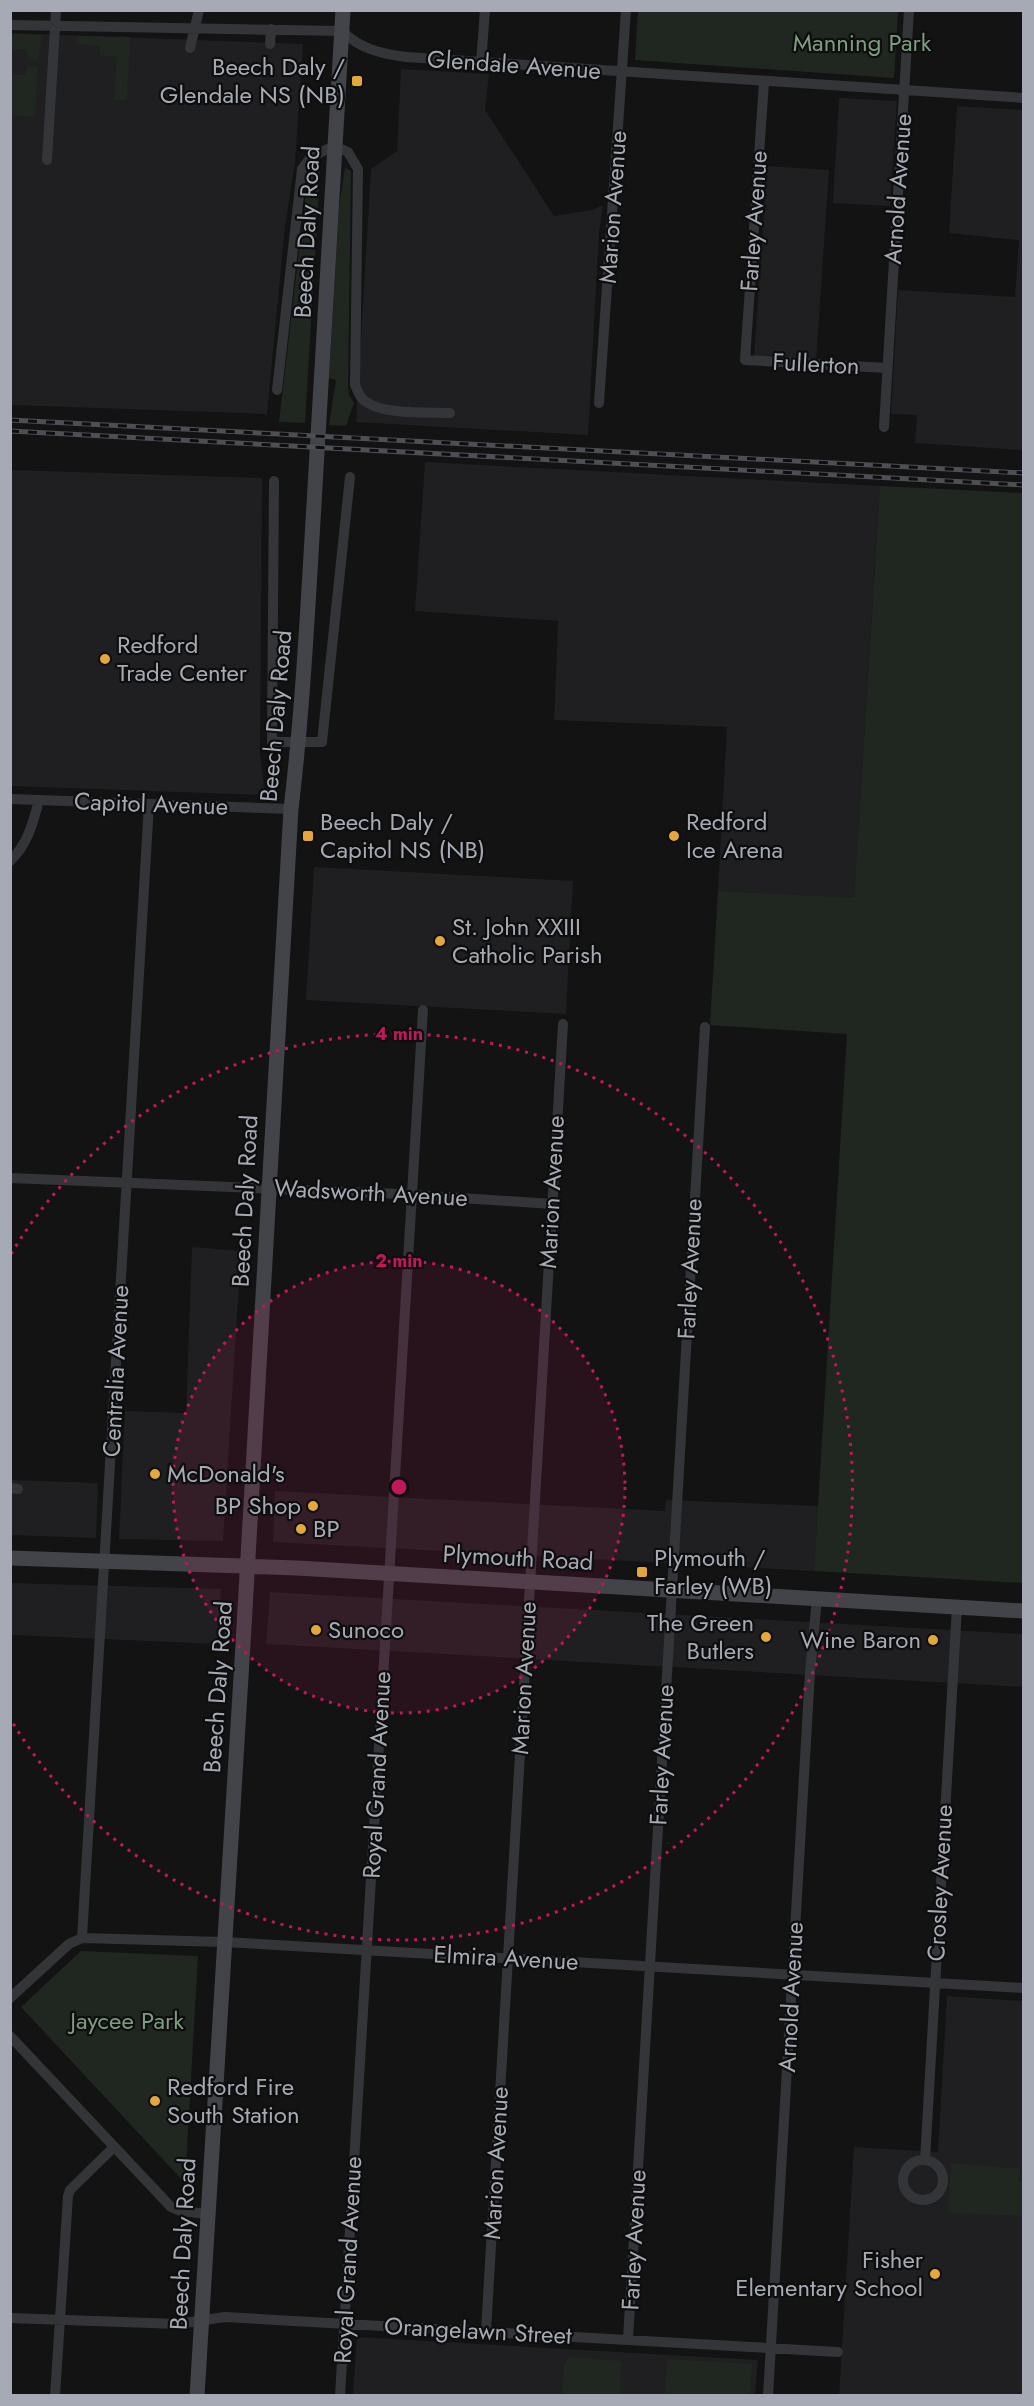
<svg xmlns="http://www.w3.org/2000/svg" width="1034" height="2406" font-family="Jost,sans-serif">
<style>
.built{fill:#1f1f21}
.green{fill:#202720}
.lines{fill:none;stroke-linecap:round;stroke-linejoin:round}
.minor{stroke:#343539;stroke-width:10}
.secondary{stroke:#424449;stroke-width:15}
.rail-casing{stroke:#4d4f54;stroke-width:5}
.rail{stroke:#0e0e0f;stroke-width:3;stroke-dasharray:9;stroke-linecap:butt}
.ring{fill:none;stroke:#c2185b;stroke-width:3;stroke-dasharray:3 6}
.poi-dot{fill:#e3a73c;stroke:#0e0e0f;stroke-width:2}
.labels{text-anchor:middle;stroke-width:4.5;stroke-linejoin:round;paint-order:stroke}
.park-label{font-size:24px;fill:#7e9d7f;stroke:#0e0e0f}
.street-label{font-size:24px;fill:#a6aab4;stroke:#0e0e0f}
.poi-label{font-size:24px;fill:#a6aab4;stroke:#0e0e0f;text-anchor:start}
.centre{fill:#c2185b;stroke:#0e0e0f;stroke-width:3}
.ring-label{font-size:18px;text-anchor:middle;font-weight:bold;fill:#c2185b;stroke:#0e0e0f;stroke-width:4.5;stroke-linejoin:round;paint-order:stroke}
</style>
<rect width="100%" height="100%" fill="#131314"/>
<path class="built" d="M11,33l292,11 -8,119 -10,63 -18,188 -256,-9z
M401,69l88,5 -4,36 69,106 38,-6 11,-5 -4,28 -11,202 -232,-13 15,-253 26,-18z
M839,98l58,3 -7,105 -57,-3z
M957,106l66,4v340l-108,-7 2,-28 -26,-1 7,-124 117,7 4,-57 -70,-7z
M767,166l62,4 -13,191 -62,-4z
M425,462l455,24 -26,413 -136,-8 9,-164 -173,-7 4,-99 -143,-10z
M11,470l251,8 -2,276 5,41 -254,-9z
M314,867l259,14 -7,133 -260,-14z
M192,1247l49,4 -18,290 -104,-2 6,-128 61,2z
M11,1480l87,3 -2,55 -85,-3z
M275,1491l390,20 1,-11 152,6 -4,65 -541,-29z
M11,1583l210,6 -4,55 -206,-9z
M270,1592l753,42v53l-757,-43z
M947,1996l76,5v394l-184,1 15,-249 84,5z
M357,2337l401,23 -3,35 -402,1z"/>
<path class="green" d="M638,11h260l-4,67 -259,-18z
M11,34l31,1 -4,25 -10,-1 -1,-10h-16z
M77,36l53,1 -3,63h-13l3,-43 -17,-2v-9l-24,-2z
M28,67h10l-3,50 -24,-2v-40h14z
M314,167l5,2 1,5 -15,249 -26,-1 29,-247 1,-5z
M345,167l6,4 -3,215 1,9 5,8 -8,23 -17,-1 7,-45 -7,-2 10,-170z
M880,486l143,7v1090l-209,-12 33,-537 -137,-9 8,-134 136,7z
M81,1951l117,5 -13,227 -164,-176z
M951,2163l69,6 -2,12 4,1v34l-74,-3z
M570,2357l51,4 -1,34h-58l2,-31z
M667,2359l85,5 -2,31h-85z"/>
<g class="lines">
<path class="minor" d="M10,25l332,6c18,18 40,23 65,26l617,41
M270,44l1,-15
M190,48l9,-38
M481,63l4,-53
M764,82l-19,278 142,8
M47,160l9,-150
M277,390l25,-221 9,-12 23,-11 14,6 10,17 -3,216c3,6 4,12 10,16 17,14 63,11 85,12
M599,403l27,-393
M884,427l25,-417
M274,481l-2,261h50l28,-265
M10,799l281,10
M10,861c18,-17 23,-38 29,-61
M10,1178l390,16 152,10
M10,1488l8,1
M82,1938l67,-1134
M10,1998l59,-54 13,-6 142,4 800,46
M10,2036l161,171 9,4 28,3
M925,2160l32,-553
M903 2180a20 20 0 1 1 40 0a20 20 0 1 1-40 0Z
M10,2318l168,6 47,-7 613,35
M486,2331l77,-1307
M628,2339l77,-1312
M55,2396l13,-200 2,-6 44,-43
M340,2396l83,-1386
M768,2396l42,-724 7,-74"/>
<path class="secondary" d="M10,1558l287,10 727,43
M197,2396l46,-752 48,-835c10,-84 15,-169 20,-254 12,-181 20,-363 32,-545"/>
<g class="rail-casing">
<path id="rail" d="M10,420l1014,53
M10,431l1014,54"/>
</g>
<use href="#rail" class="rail"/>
</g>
<circle cx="399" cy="1487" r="226" fill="#c2185b" fill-opacity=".12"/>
<g class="ring">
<circle cx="399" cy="1487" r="226"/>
<path d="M11 1254A453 453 0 1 1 11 1720"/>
</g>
<g class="poi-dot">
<rect x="351" y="75" width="12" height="12" rx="3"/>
<circle cx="105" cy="659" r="6"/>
<rect x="302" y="830" width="12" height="12" rx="3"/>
<circle cx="674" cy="836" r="6"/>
<circle cx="440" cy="941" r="6"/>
<circle cx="155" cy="1474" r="6"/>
<circle cx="313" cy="1506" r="6"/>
<circle cx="301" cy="1529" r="6"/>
<rect x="636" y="1566" width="12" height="12" rx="3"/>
<circle cx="316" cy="1630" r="6"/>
<circle cx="766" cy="1637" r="6"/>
<circle cx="933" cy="1640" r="6"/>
<circle cx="155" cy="2101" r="6"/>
<circle cx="935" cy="2274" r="6"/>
</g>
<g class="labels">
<g class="park-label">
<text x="862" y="51">Manning Park</text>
<text x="127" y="2029">Jaycee Park</text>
</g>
<g class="street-label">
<text transform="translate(514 65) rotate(4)" y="8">Glendale Avenue</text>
<text transform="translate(898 189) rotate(-86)" y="8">Arnold Avenue</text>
<text transform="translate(613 207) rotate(-86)" y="8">Marion Avenue</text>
<text transform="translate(754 221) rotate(-86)" y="8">Farley Avenue</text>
<text transform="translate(307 232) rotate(-87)" y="8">Beech Daly Road</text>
<text transform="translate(816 364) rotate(3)" y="8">Fullerton</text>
<text transform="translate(276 716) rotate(-85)" y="8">Beech Daly Road</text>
<text transform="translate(151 804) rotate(2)" y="8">Capitol Avenue</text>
<text transform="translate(552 1192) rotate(-87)" y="8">Marion Avenue</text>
<text transform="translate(371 1193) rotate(3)" y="8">Wadsworth Avenue</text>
<text transform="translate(245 1201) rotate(-87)" y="8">Beech Daly Road</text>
<text transform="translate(690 1269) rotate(-87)" y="8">Farley Avenue</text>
<text transform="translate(116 1371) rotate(-87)" y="8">Centralia Avenue</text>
<text transform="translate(518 1558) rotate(3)" y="8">Plymouth Road</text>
<text transform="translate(524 1678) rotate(-87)" y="8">Marion Avenue</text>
<text transform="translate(218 1687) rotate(-86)" y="8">Beech Daly Road</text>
<text transform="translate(662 1755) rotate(-87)" y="8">Farley Avenue</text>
<text transform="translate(377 1775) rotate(-87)" y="8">Royal Grand Avenue</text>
<text transform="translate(940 1883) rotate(-87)" y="8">Crosley Avenue</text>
<text transform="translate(506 1958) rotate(3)" y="8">Elmira Avenue</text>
<text transform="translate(791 1997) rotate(-87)" y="8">Arnold Avenue</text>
<text transform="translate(496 2163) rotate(-87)" y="8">Marion Avenue</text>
<text transform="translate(634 2240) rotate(-87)" y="8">Farley Avenue</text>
<text transform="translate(183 2244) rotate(-87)" y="8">Beech Daly Road</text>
<text transform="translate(348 2260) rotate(-87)" y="8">Royal Grand Avenue</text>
<text transform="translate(478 2331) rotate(3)" y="8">Orangelawn Street</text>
</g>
<g class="poi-label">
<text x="345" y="75" text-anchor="end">Beech Daly /<tspan x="345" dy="28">Glendale NS (NB)</tspan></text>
<text x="117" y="653">Redford<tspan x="117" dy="28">Trade Center</tspan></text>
<text x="320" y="830">Beech Daly /<tspan x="320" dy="28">Capitol NS (NB)</tspan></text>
<text x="686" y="830">Redford<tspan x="686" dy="28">Ice Arena</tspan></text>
<text x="452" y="935">St. John XXIII<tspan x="452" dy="28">Catholic Parish</tspan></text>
<text x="167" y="1482">McDonald's</text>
<text x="301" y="1514" text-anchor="end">BP Shop</text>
<text x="313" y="1537">BP</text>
<text x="654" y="1566">Plymouth /<tspan x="654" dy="28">Farley (WB)</tspan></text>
<text x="754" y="1631" text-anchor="end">The Green<tspan x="754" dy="28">Butlers</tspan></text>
<text x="328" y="1638">Sunoco</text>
<text x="921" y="1648" text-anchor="end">Wine Baron</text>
<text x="167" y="2095">Redford Fire<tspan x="167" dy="28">South Station</tspan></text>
<text x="923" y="2268" text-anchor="end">Fisher<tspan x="923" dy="28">Elementary School</tspan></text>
</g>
</g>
<circle cx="399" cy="1487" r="9" class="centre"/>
<g class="ring-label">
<text x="399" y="1040">4 min</text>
<text x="399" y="1267">2 min</text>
</g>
<rect width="1034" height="2406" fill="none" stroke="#a6aab4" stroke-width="24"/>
</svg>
